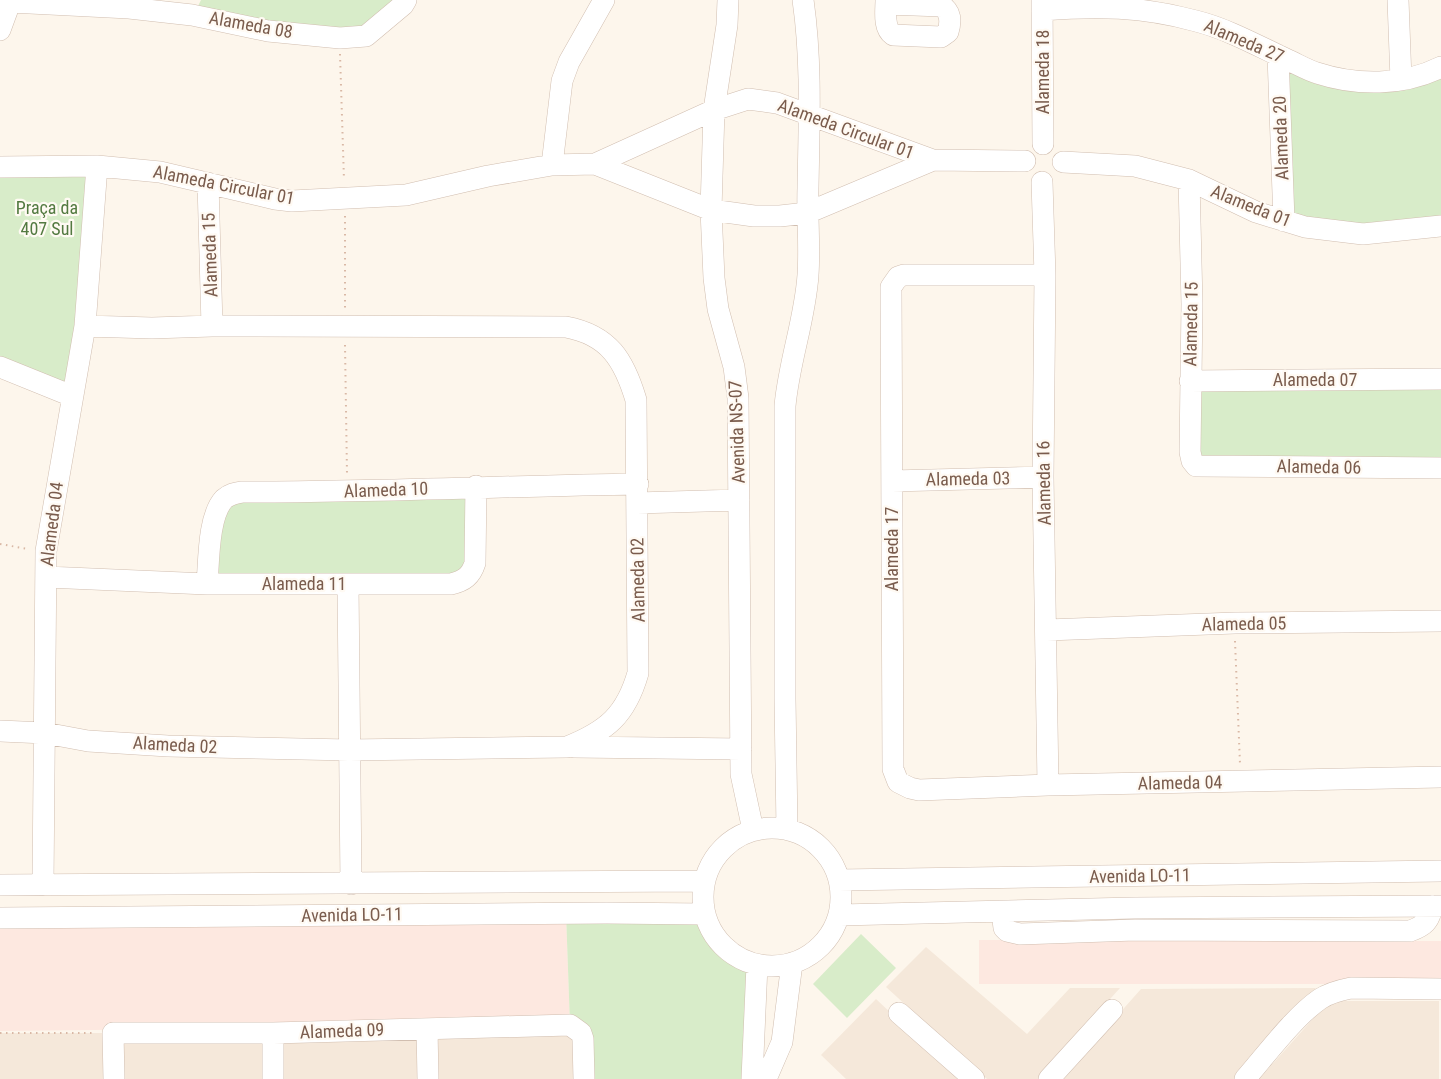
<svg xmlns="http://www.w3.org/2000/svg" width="1441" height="1079" font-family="'Roboto Condensed',sans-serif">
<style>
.residential{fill:#f5e8da}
.commercial{fill:#fde8e0}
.green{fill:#d8ecc9}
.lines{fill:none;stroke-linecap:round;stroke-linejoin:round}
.minor-casing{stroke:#d1beb0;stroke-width:22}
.path{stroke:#d9b8a5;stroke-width:2;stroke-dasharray:1.5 4.5;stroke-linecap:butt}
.minor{stroke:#fff;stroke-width:21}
.labels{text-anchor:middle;stroke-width:4.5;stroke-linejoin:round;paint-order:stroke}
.street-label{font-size:18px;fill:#7a5c4d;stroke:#fffaf3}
.park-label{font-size:18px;fill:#537a41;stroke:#fffaf3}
</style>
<rect width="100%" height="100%" fill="#fdf6ec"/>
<path class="residential" d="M926,947l101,87 43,-46h50l-82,91h-51l-101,-92z
M1316,988l-81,91h-174l80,-90z
M876,999l85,80h-115l-25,-24z
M1329,1001h110v78h-180z
M576,1028l2,51h-578v-46h273z"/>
<path class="commercial" d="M566,913l4,112 -570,6v-115z
M979,940l462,1v43h-462z"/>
<path class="green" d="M201,0h205l-3,5 -63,33 -142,-32z
M1278,55l55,22 108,-10v159l-47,6 -101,-17z
M97,166l-25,230 -72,-30v-192z
M1441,379v89l-245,-2 -6,-85z
M476,486l-1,77 -15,19 -253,2 11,-77 24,-15z
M566,913l138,1 29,41 24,10 -5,114h-170l-12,-54z
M861,934l35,34 -49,50 -34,-34z"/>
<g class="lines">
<g class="minor-casing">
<path id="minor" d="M728,0l-1,25 -13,85 -3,100 3,68 4,31 16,58 4,31 3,376 12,56
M886,0c0,11 -3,28 7,35l48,2 7,-5c3,-10 3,-20 -6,-26l-56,-2
M1042,0l1,144
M1398,0l3,80
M10,2l119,6 63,7 76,16 72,7 26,-2 37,-31 3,-5
M1042,10c55,-4 99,-4 154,11 32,8 62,25 92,39 9,4 19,10 29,13 40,13 86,13 124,-6
M0,30l11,-30
M1278,55l6,166
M1063,162l72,4 54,14 67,32 49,15 58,7 78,-8
M595,164l119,-54 34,-11 29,4 156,57 92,1
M552,165l10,-84 7,-19 35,-62
M0,167l97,-1 63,6 115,27 17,2 114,-6 82,-19 64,-11 43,-1 116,46 43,6h26l27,-3 126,-53
M1189,180l3,124 -2,148 2,9 4,5 245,2
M1042,182l3,93 -2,202 5,308
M208,183l4,143
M1045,275h-141l-6,2 -7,10 2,482 5,13 12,6 9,2 129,-5 393,-8
M0,367l72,29
M1190,381l251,-2
M892,481l151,-4
M637,503l102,-3
M46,577l161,7h244c13,-3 20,-8 24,-21l1,-77
M207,584c2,-23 1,-68 17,-85 6,-5 11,-6 18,-7 132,0 264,-6 396,-8
M348,584l3,300
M1047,630l188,-7 206,-2
M0,731l45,2 43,8 80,5 181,4 218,-3c40,-16 59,-32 71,-74l-2,-273c-12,-40 -27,-65 -70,-73l-354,-1 -60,2 -67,-2
M574,747l167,2
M703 897a69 69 0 1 1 138 0a69 69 0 1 1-138 0Z
M787,829l-2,-130v-293c4,-45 20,-86 23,-131 2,-29 -1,-58 0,-87 1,-62 4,-126 -5,-188
M839,880l602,-9
M0,885l703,-4
M43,885l3,-334 39,-225 12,-160
M1002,912l2,16 3,3 13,3 115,-4 275,1c14,-5 20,-10 22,-25
M840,915l294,-7 307,-2
M0,918l607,-5 97,1
M899,1013l75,66
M427,1029l1,50
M114,1079l-1,-46h160l297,-8 11,8 2,6 1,40
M273,1079v-46
M752,1079l5,-114
M766,1079l16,-37 10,-79
M1049,1079l63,-69
M1245,1079c21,-24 49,-62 75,-80 9,-6 21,-9 31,-11l90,1"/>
</g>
<path class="path" d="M340,54l4,126
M345,216v93
M345,345l2,129
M0,544l28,5
M1235,641l5,123
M0,1033h96"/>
<use href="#minor" class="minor"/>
</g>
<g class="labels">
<g class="street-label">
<text transform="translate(251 25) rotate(10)" y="6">Alameda 08</text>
<text transform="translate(1244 41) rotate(23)" y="6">Alameda 27</text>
<text transform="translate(1043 72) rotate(-90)" y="6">Alameda 18</text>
<text transform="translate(846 129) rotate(20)" y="6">Alameda Circular 01</text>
<text transform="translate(1281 138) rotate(-92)" y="6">Alameda 20</text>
<text transform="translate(224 185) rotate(11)" y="6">Alameda Circular 01</text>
<text transform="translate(1251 206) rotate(22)" y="6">Alameda 01</text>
<text transform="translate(210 255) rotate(-92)" y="6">Alameda 15</text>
<text transform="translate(1191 324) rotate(-89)" y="6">Alameda 15</text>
<text x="1315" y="386">Alameda 07</text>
<text transform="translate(737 432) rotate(-92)" y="6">Avenida NS-07</text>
<text transform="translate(1319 467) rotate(1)" y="6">Alameda 06</text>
<text transform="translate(968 479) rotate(-1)" y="6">Alameda 03</text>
<text transform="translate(1044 483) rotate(-91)" y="6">Alameda 16</text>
<text transform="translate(386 490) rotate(-2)" y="6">Alameda 10</text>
<text transform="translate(52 524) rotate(-83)" y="6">Alameda 04</text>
<text transform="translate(892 549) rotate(-90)" y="6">Alameda 17</text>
<text transform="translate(638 580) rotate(-91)" y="6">Alameda 02</text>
<text x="304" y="590">Alameda 11</text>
<text transform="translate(1244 624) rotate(-1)" y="6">Alameda 05</text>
<text transform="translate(175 745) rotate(3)" y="6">Alameda 02</text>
<text transform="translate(1180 783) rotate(-1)" y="6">Alameda 04</text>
<text transform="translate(1140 876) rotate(-1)" y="6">Avenida LO-11</text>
<text transform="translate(352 915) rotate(-1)" y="6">Avenida LO-11</text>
<text transform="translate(342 1031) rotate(-2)" y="6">Alameda 09</text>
</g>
<g class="park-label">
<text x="47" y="214">Praça da<tspan x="47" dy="21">407 Sul</tspan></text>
</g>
</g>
</svg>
